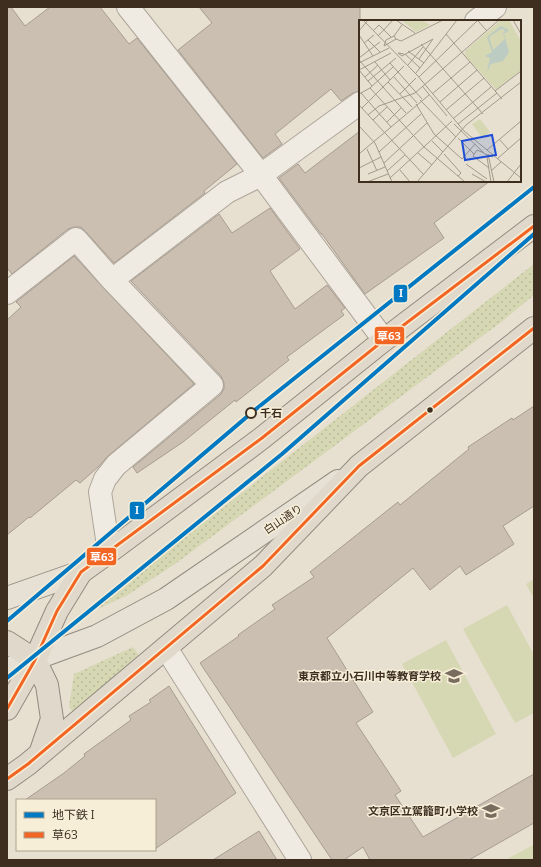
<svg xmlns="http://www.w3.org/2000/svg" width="541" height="867" font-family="Bitter,'Noto Sans JP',serif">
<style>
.grass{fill:url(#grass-dots)}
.green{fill:#d6d7b3}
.building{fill:#cbbfb2;stroke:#a89c90}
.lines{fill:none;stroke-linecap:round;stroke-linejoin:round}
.minor-casing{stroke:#ada599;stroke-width:24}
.primary-casing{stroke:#928b80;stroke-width:24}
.trunk-casing{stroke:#928b80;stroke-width:24}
.minor{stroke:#efebe3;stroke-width:22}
.primary{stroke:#e6e1d4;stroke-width:22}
.trunk{stroke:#e0d9cb;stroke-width:22}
.bus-1-casing{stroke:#f7eed8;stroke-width:6}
.bus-1{stroke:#f26522;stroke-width:3}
.metro-1-casing{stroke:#f7eed8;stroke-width:7}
.metro-1{stroke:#0079c2;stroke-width:4}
.bus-dot{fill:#3d2e20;stroke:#f7eed8;stroke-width:1.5}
.stop-dot{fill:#f7eed8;stroke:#3d2e20;stroke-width:2}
.labels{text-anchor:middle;stroke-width:3;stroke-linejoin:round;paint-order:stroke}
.stop-label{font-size:11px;font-weight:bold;fill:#3d2e20;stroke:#f7eed8;text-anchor:start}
.street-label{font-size:11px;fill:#3d2e20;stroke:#f7eed8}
.poi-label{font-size:11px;font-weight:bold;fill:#3d2e20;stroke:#f7eed8;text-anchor:end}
.inset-road{fill:none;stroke:#a3998a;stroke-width:1}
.view{fill:#1d4ed8;fill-opacity:0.15;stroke:#1d4ed8;stroke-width:2}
.inset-edge{fill:none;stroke:#3d2e20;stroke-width:2}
.line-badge{stroke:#f7eed8;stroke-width:1.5}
.badge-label{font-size:11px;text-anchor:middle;font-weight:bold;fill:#fff}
</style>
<defs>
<pattern id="grass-dots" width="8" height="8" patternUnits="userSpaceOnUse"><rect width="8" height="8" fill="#d6d7b3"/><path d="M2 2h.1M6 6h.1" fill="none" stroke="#b9b99a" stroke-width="1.8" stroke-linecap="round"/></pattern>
</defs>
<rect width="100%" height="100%" fill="#e7e0d1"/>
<path class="grass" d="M534,264v31l-34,28 -325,241 -49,32 -46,21 -1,-3 45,-29z
M133,647l6,8 -66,57 -4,-5 5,-33z"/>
<path class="green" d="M534,579v20l-8,-15z
M507,605l27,50v58l-19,10 -52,-94z
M446,640l50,94 -43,24 -51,-94z
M533,845l1,15h-29z"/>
<path class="building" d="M7,7h4l14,19 25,-19h50l29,37 8,-6 100,126 -33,27 1,2 -91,70 -29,-32 -4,-4h-7l-6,2 -56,45 -5,-6z
M199,7h161v84l-7,2 -12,8 -10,-12 -56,45 7,10 -19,14 -85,-108 34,-27z
M360,131v50h130l-56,42 10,15 -79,56 -43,-60h-1l-42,-56 19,-14 7,9z
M270,208l30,41 -30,22 25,38 32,-24 18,23 -4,3 3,4 -57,42 2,3 -53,42 -1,-2 -52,42 -46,31 -4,-6 87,-72 4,-6v-6l-3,-7 -90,-95 88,-67 13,19z
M74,256l120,128 -86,72 -10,11 -18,16 -4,-3 -46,38 -1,-1 -22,18v-215l14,-13 -5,-5z
M534,406v100l-31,20 11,18 -48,31 -6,-9 -30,24 -17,-22 -86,70 46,74 -17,11 45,68 -6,4 28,42 111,-63v49l-65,37h-99l-7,-13 -19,13h-12l-132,-197 39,-27 -1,-1 37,-26 -3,-4 42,-28 -4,-5 88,-70 2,3 69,-56 -1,-2 44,-29 1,2z
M169,686l67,107 -81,56v-49h-130l39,-27 21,-17 -1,-2 47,-34 -2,-4 22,-14 -2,-2z
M259,831l18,29h-64z"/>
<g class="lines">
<g class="minor-casing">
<path id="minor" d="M128,7l133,168 123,165
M476,21l19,-14
M112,280l115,-88 34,-17 99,-72
M7,293l69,-54 36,41 100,105 -96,80 -11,14 -5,13 9,60
M166,648l134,212"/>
</g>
<g class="primary-casing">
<path id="primary" d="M7,598l74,-26
M7,669l90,-33 69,-37 172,-118"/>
</g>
<g class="trunk-casing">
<path id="trunk" d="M7,642l28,18 12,25 5,34 -11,32
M7,709l28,-49 22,-49 24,-39 28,-20 153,-114 122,-98 150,-114
M7,779l21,-15 235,-198 96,-100 175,-138"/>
</g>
<use href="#minor" class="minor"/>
<use href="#primary" class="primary"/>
<use href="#trunk" class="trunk"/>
<g class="bus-1-casing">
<path id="bus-1" d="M7,709l28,-49 22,-49 24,-39 181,-134 122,-98 150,-114
M7,779l21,-15 235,-198 96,-100 175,-138"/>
</g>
<use href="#bus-1" class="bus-1"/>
<g class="metro-1-casing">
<path id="metro-1" d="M7,621l249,-212 278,-222
M7,678l275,-224 252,-220"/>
</g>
<use href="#metro-1" class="metro-1"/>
</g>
<defs>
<g id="school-bare" transform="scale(1.38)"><path d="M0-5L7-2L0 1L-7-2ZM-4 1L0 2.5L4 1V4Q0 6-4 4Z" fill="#786c5e" stroke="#f7eed8" stroke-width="2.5" paint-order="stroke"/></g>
</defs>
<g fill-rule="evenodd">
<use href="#school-bare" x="454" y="676"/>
<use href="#school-bare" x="491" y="811"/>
</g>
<circle class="bus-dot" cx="430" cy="410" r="3.5"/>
<circle class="stop-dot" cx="251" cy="413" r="5"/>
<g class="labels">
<g class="stop-label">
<text x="260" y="417">千石</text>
</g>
<g class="street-label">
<text transform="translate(283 519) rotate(-34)" y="4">白山通り</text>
</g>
<g class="poi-label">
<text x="441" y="680">東京都立小石川中等教育学校</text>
<text x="478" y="815">文京区立駕籠町小学校</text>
</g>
</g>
<g transform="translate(359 20)">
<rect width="162" height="162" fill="#e7e0d1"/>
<path d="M42,0h21l8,5 -14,7zM142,0h8l12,21v29l-25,20 -31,-35v-4zM121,99l10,13 -8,6 -10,-14z" fill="#d6d7b3"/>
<path d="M142,6l8,4 -5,4 5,18 -6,9 -12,3 -4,8 3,-14 -5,-2 7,-4 -5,-15zM142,9l4,1 -2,4 2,5 -12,11 -4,-13z" fill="#bcccc2" fill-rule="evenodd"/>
<path class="inset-road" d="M4,0l54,55 47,56 57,47M37,0l19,13M154,0l8,14M119,1l9,10M0,11l9,-11M14,11l6,-6 12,12M87,14l56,65M0,15l14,21M19,16l15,-16M35,16l2,3 -12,7 2,-6zM35,16l8,-11M37,19l5,2 42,-21M9,20l12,12M5,23l10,-8M62,24l62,70M49,31l16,12M45,34l-6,-1 4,3 31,-17M46,34l15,14M0,38l21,-16M60,39l14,-20M0,40l47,53M16,42l15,18M0,43l30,-15M31,43l32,36M49,45l15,-18M0,50l32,-17M0,50l13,16M57,53l41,-53M6,57l13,-12M35,57l23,26M60,57l59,-57M9,61l28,-23M29,62l24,25M64,67l24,29M11,68l54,59 41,35M136,71l26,-20M2,73l30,34M0,74l11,-6 23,-21M41,74l16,-16M73,74l38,-32M61,80l36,37M81,82l37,-32M57,84l18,30 28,25 13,-15M0,85l65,70M3,88l42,-42M87,90l38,-32M9,95l11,-9 36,-13 84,-73M95,98l37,-31M14,100l14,-13M28,102l14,-14M95,104l31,30 8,3M99,104l39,-31M0,106l16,17 17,39M99,118l16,16M140,119l9,10M73,121l11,11M8,129l10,22M128,130l34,-29M20,132l42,-38M59,133l14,12M125,133l-7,-3 -4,6 16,12M0,134l70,-59M85,134l17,19 -3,3M129,134l6,28M128,137l4,25M138,139l24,-21M25,143l43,-40M107,144l21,15M0,148l22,-11M41,150l10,12M133,150l9,-8M28,151l18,-16M9,154l17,-7M113,154l14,8M31,158l62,-57M8,162l21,-8M58,162l49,-57 55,-43M148,162l14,-18"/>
<path class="view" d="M133,115l4,20 -31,5 -3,-19z"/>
<rect width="162" height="162" class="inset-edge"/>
</g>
<g class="line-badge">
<rect x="393" y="284" width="15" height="19" rx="4" fill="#0079c2"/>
<rect x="374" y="326" width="31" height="19" rx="4" fill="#f26522"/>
<rect x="129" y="501" width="16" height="19" rx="4" fill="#0079c2"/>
<rect x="86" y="547" width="31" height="19" rx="4" fill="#f26522"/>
</g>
<g class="badge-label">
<text x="401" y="297">I</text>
<text x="389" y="340">草63</text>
<text x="137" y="514">I</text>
<text x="102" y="561">草63</text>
</g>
<rect width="541" height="867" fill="none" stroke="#3d2e20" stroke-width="16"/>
<rect x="16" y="799" width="140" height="52" fill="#f7eed8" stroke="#ada18e"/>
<rect x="24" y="812" width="20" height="6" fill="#0079c2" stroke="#ada18e"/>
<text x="52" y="819" font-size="12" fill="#3d2e20">地下鉄 I</text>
<rect x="24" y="832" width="20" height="6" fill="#f26522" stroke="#ada18e"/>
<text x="52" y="839" font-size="12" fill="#3d2e20">草63</text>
</svg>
